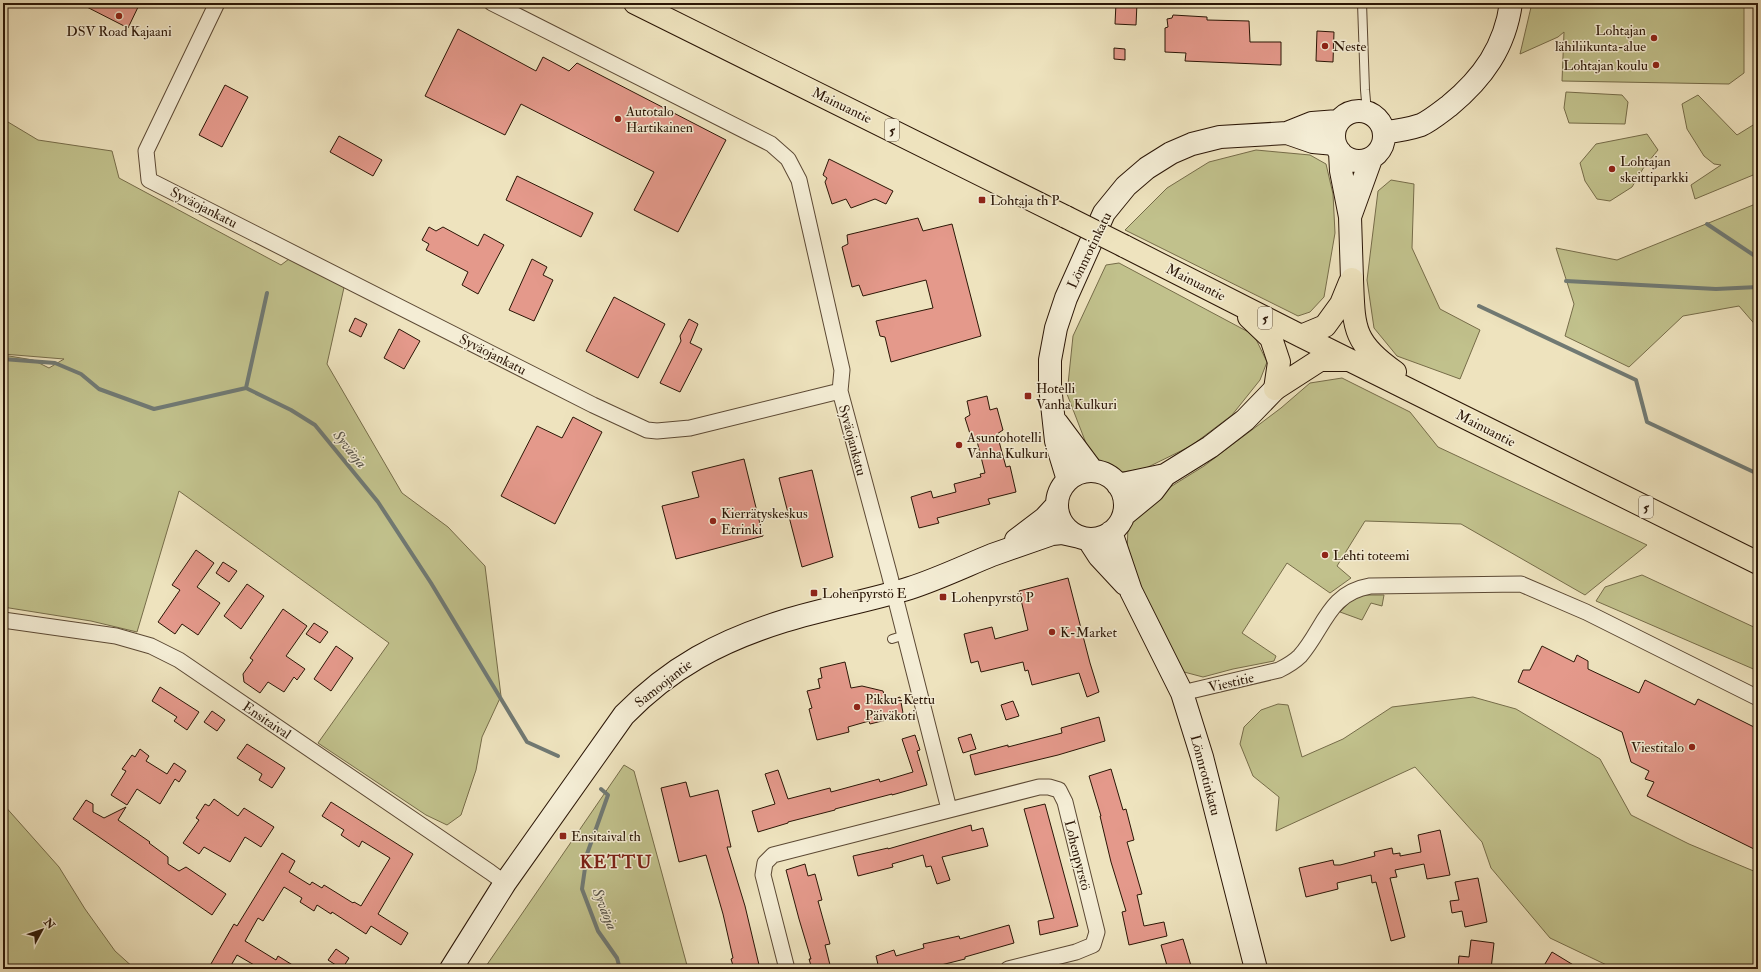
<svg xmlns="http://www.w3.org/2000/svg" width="1761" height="972" font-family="'IM FELL Double Pica',serif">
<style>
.green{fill:#c1c18c;stroke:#766c49}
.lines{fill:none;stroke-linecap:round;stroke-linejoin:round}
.stream{stroke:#707973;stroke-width:4}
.building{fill:#e4998b;stroke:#2b1606}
.lane-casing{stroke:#5c4934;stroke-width:10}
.street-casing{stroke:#5c4934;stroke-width:17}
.secondary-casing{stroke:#2b1606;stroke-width:24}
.highway-casing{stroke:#2b1606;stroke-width:24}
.lane{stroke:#f4edd5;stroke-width:8}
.street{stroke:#f4edd5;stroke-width:15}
.secondary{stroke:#f4edd5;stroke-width:22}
.highway{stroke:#eee3be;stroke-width:22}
.highway-bridge-casing{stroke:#2b1606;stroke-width:24;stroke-linecap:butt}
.highway-bridge{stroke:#eee3be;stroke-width:22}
.poi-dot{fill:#8f2418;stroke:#f4edd5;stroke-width:1.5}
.labels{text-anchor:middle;stroke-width:3;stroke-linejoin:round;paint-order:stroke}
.shield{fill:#f4edd5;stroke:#675644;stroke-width:1}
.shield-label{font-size:13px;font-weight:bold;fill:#2b1606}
.poi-label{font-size:14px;fill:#2b1606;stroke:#f4edd5;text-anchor:start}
.street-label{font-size:14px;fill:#2b1606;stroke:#f4edd5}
.water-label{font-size:15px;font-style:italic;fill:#535046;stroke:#f4edd5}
.district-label{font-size:18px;font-weight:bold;letter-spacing:1px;fill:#7a1f14;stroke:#f4edd5}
</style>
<rect width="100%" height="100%" fill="#eee3be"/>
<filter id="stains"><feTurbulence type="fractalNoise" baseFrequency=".005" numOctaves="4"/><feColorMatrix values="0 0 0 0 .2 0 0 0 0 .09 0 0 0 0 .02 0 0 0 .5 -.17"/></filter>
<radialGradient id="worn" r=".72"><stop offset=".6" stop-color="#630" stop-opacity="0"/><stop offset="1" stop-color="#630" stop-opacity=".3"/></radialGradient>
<path class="green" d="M1532,3h212v70l-15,11 -167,-3 2,-49 -6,5 -38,17z
M1566,92l56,3 6,7 -3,22 -56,-1 -5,-15z
M1698,95l39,40 21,-13v51l-63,26 -4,-14 30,-20 -7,-1 -10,-8 -17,-27 -5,-25z
M3,119l35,21 74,11 7,27 162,87 12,-9 52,27 -18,81 75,129 46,34 37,39 16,130 -19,41 -6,33 -15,45 -14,10 -21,-10 -108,-72 71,-100 -210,-152 -42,141 -46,-11 -88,-14v-252l30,5 16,8 15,-9 -61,-5z
M1647,134l11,16 -14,17 -12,20 -22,14 -13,-2 -12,-18 -5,-18 16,-19z
M1256,150l54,5 16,9 7,30 2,39 -11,64 -14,15 -12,4 -173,-86 42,-42 42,-26z
M1391,180l23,4 -2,64 28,61 40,21 -20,49 -63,-23 -23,-28 -7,-48 11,-89z
M1758,203v125l-19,-22 -56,10 -54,51 -64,-31 9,-32 -18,-56 61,12z
M1119,263l135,72 13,27 -7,18 -28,35 -41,31 -47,23 -30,4 -25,-22 -22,-57 6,-58 33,-71z
M1342,378l68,34 28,35 209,98 -62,50 -124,-71 -96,-3 -28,45 14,12 -21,15 -43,-30 -45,70 34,23 -2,5 -41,8 -30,8 -19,-5 -40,-78 -17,-43 1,-24 31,-33 45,-28 77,-58 29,-25z
M1642,575l116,54v42l-162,-70 9,-14z
M1364,595h20l-2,11 -11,-3 -9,17 -22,-8 11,-11z
M1473,697l43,12 84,50 31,56 58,29 67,28 2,6v91h-143l-65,-31 -59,-70 -9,-26 -67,-75 -139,64 3,-34 -26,-21 -13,-32 4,-17 17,-17 17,-6 10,1 14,52 41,-18 49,-32z
M624,765l10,6 54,198h-204z
M3,804l56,63 26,42 30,42 20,18h-132z"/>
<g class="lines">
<path class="stream" d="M1707,224l51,34
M1566,281l150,8 42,-2
M1479,306l157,74 11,42 111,52
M3,359l52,4 26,11 18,15 55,20 92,-21 45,22 24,15 63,77 53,81 96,159 31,14
M246,388l21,-95
M601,789l7,6 -21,59 -5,35 16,42 19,27 3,11"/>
</g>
<path class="building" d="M79,3h61l-12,25z
M1116,3h21l-1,22 -21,-1z
M1173,15l34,2v3l42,1 1,21h31v23l-96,-4 1,-8 -21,-1v-24l3,-1 -1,-8 5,-1z
M458,29l78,42 7,-14 26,14 8,-8 149,77 -48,92 -44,-22 20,-38 -133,-68 -16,31 -80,-39z
M1317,31l17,1 -1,30 -17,-1z
M1114,48l11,1v11l-11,-1z
M225,85l23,12 -26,50 -23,-12z
M339,136l43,24 -9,16 -43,-24z
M829,159l64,32 -7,13 -11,-5 -24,9 -5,-9 -14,5 -7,-22 2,-4 -4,-3z
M517,176l76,37 -12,24 -75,-37z
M918,218l5,13 29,-7 29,112 -90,26 -6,-25 -5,-1 -4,-15 57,-13 -7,-28 -63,16 -4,-11 -7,2 -10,-40 6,-3 -1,-9z
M429,227l7,4 7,-4 35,19 6,-12 20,11 -26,49 -16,-9 6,-13 -42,-22 3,-6 -7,-4z
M532,259l15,8 -4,8 10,5 -19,41 -25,-11z
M614,297l51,27 -27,54 -52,-27z
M355,318l12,6 -6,13 -12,-6z
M689,319l9,5 -8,19 12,6 -22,43 -20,-9 21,-42 -1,-5z
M399,329l21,12 -16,28 -20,-11z
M987,396l3,14 7,-2 6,22 -6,4 9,33 4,-1 6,26 -28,7 2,5 -53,14 2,5 -20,5 -8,-31 20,-6 2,7 23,-6 -2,-8 27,-7 -1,-3 5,-1 -8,-32 -5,-1 -7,-22 5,-3 -3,-14z
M573,417l29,15 -47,92 -54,-28 36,-70 25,12z
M744,459l19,77 -87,23 -14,-53 37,-9 -7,-25z
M812,470l21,87 -31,10 -23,-89z
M196,550l18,13 -17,24 23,16 -22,32 -16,-11 -7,10 -17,-12 22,-32 -8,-5z
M223,562l14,9 -8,11 -13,-9z
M1068,578l22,85 9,29 -12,5 -8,-24 -47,12 -4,-15 -3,1 -2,-9 -42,10 -3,-11 -7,2 -7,-29 28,-7 3,12 33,-9 -9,-39z
M247,584l17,12 -23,33 -17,-13z
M283,609l24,17 -21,30 19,13 -8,11 -3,-3 -10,15 -16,-10 -8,11 -16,-11 -1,-8 10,-14 -3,-2z
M314,623l14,9 -8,11 -14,-9z
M336,646l17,12 -22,33 -17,-12z
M1542,646l32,16 3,-7 11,6v8l51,24 6,-13 50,25 3,-6 60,30v122l-111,-55 7,-14 -9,-3 4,-8 -18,-9 -9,-30 -104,-50 5,-12h7z
M845,662l6,26 11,-2 21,5 3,10 14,-4 3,16 -18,4 1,3 -16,4 -1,-3 -21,6 1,5 -32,8 -8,-31 3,-1 -5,-17 13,-3 -2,-9 4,-1 -2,-10z
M160,687l39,25 -12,18 -13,-9 3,-4 -25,-16z
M1013,701l6,15 -13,4 -5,-15z
M212,711l13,9 -8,11 -13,-9z
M1099,717l6,24 -47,14 -83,20 -5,-20 38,-10v2l54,-14 -1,-5z
M971,734l5,15 -13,4 -5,-15z
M915,735l5,15 -3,1 10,34 -35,10v-1l-57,15v1l-47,12v1l-30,9 -6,-21 23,-7 -10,-30 13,-4 10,29 42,-11 1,4 48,-13 1,3 33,-10 -11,-33z
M247,744l38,24 -13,20 -13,-8 3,-6 -25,-16z
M140,749l9,7 -3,5 21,13 7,-11 12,8 -7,11 -4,-3 -15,25 -23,-15 -10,16 -16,-10 15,-24 -4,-2 10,-14 3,2z
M1111,769l12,41 3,-1 8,31 -7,2 15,52 -5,1 7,31 20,-4 3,14 -38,9 -7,-33 4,-1 -15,-49 -11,-46h1l-12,-40z
M686,782l4,15 28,-7 13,57h-4l18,59 15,63h-26l-3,-10 2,-1 -10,-44 -17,-59 -27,7 -18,-74z
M214,799l24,17 6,-8 30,19 -13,20 -16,-10 -15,25 -26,-15 -5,7 -16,-11 16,-23 -3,-2 9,-14 4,2z
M86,800l7,4v8l11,6 22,-11 -8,13 32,22 -1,1 19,14v7l11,7 7,-4 40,27 -14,21 -139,-96z
M331,802l82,52 -35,60 30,19 -7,12 -30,-19 -5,8 -34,-22 -1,2 -14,-9 -3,6 -14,-9 2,-4 -18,-11 -21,34 -5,-3 -13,23 31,19 2,-4 21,13h-38l-24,-14 -8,14h-21l26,-45 3,2 45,-73 13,8 -6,11 21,13 2,-3 10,6 2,-3 29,18 1,-1 7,4 29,-48 -28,-17 -3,6 -18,-12 3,-5 -22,-14z
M1045,804l33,122 -38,9 -2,-14 16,-3 -30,-109z
M971,825l1,6 11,-3 5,18 -46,11 8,23 -13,4 -6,-18 -5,1 -3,-12 -31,9 1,3 -35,9 -5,-20 35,-8v1z
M1440,830l10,45 -23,4 -3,-15 -29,6 2,7 -7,1 15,59 -14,4 -15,-59 -4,1 -1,-8 -34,8 1,6 -32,8 -7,-29 34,-8 1,5h6l35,-9 -1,-4 18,-4 1,6 7,-1v3l21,-4 -3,-17z
M805,864l3,12 7,-2 7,26 -4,1 12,43 -5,1 6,24h-19l-3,-10h2l-12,-40 -13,-49z
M1478,878l9,44 -22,5 -3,-16 -10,2 -2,-12 9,-1 -4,-18z
M1009,925l5,18 -49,14v2l-36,9 -1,-2 -9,3h-40l-3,-13 18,-6 2,6 28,-8 -1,-4 36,-8 1,3z
M1183,939l9,30h-24l-7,-24z
M1471,940l23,3 -3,26 -33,-1 1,-12 10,1z
M336,949l13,9 -7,11 -14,-9z
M1552,952l28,17h-38z"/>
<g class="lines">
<g class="lane-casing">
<path id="lane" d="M1362,3l3,87 2,22
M892,639l13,-4"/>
</g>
<g class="street-casing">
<path id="street" d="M217,3l-71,148 3,29 444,225 54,25 10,1 33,-3 150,-37 49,182 60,236
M492,3l279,141 17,15 11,21 43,190 -2,21
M3,620l113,16 35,10 28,14 311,212 15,11
M1182,693l97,-23c8,-4 15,-8 21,-14 24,-27 28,-63 70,-70l151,-2 65,28 172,86
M787,969l-24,-94 2,-12 8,-8c89,-22 177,-46 266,-68h10l10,3 6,12 32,130 -4,13 -17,7 -68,17"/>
</g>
<g class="secondary-casing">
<path id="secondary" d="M1334 136a25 25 0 1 1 50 0a25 25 0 1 1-50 0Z
M1385,132c12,-1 24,-3 36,-7 9,-4 20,-13 28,-19 34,-28 56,-59 62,-103
M1287,133l26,9 22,2
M1340,152l1,19 9,46 2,62
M1350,217l21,-58
M1057,423l35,47
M1057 505a34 34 0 1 1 68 0a34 34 0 1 1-68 0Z
M1068,480l-12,-39 -6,-55v-26l6,-32 10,-30 38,-85 22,-27 21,-18 24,-15 21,-9 28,-7 67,-4 25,-10 26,-2
M1118,485l47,-10
M1125,514l28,-23 12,-16 45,-28 35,-27 30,-31
M1111,532l20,59 51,102 20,64 54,212
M1088,539l11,17 26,28
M1016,540l29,-22 12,-13
M451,969l54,-86 119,-168c47,-48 96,-74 160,-94 42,-13 85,-20 126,-33 28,-9 55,-22 82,-33 20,-7 40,-14 60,-21l10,-1 18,4"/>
</g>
<g class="highway-casing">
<path id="highway" d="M635,3l431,214
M1124,246l177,90 457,227
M1352,279c2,48 0,63 43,93
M1249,317l22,21 8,24 -4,27
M1301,336l24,-10 16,-22 9,-22
M1275,389l45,-29h27"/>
</g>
<use href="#lane" class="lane"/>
<use href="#street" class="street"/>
<use href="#secondary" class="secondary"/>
<use href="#highway" class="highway"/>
<g class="highway-bridge-casing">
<path id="highway-bridge" d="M1066,217l58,29"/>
</g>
<use href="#highway-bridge" class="highway-bridge"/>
</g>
<g class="poi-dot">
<circle cx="119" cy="16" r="4"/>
<circle cx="1654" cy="38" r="4"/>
<circle cx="1325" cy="46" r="4"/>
<circle cx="1656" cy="65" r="4"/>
<circle cx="618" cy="119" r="4"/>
<circle cx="1612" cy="169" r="4"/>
<rect x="978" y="196" width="8" height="8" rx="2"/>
<rect x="1024" y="392" width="8" height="8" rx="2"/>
<circle cx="959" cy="445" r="4"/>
<circle cx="713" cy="521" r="4"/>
<circle cx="1325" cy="555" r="4"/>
<rect x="810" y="589" width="8" height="8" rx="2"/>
<rect x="939" y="593" width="8" height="8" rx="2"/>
<circle cx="1052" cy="632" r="4"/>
<circle cx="857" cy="707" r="4"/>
<circle cx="1692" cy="747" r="4"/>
<rect x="559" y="832" width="8" height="8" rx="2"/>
</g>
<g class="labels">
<g class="shield">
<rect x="885" y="119" width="14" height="22" rx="3"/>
<rect x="1258" y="307" width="14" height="22" rx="3"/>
<rect x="1639" y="496" width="14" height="22" rx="3"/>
</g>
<g class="shield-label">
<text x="892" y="135">5</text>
<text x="1265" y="323">5</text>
<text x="1646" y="512">5</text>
</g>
<g class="poi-label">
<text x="1646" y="35" text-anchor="end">Lohtajan<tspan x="1646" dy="16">lähiliikunta-alue</tspan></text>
<text x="119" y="36" text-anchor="middle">DSV Road Kajaani</text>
<text x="1333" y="51">Neste</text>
<text x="1648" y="70" text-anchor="end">Lohtajan koulu</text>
<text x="626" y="116">Autotalo<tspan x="626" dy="16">Hartikainen</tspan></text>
<text x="1620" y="166">Lohtajan<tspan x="1620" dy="16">skeittiparkki</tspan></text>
<text x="990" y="205">Lohtaja th P</text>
<text x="1036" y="393">Hotelli<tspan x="1036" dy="16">Vanha Kulkuri</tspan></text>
<text x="967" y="442">Asuntohotelli<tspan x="967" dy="16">Vanha Kulkuri</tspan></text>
<text x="721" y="518">Kierrätyskeskus<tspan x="721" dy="16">Etrinki</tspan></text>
<text x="1333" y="560">Lehti toteemi</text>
<text x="822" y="598">Lohenpyrstö E</text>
<text x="951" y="602">Lohenpyrstö P</text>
<text x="1060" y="637">K-Market</text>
<text x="865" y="704">Pikku-Kettu<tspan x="865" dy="16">Päiväkoti</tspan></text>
<text x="1684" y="752" text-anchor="end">Viestitalo</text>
<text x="571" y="841">Ensitaival th</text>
</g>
<g class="street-label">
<text transform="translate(842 105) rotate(26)" y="5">Mainuantie</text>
<text transform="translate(204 207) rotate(27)" y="5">Syväojankatu</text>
<text transform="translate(1089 250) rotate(-64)" y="5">Lönnrotinkatu</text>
<text transform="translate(1196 282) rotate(27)" y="5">Mainuantie</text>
<text transform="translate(493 354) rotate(27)" y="5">Syväojankatu</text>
<text transform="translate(1486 428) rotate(27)" y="5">Mainuantie</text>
<text transform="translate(853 440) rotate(75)" y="5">Syväojankatu</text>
<text transform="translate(1231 682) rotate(-13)" y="5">Viestitie</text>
<text transform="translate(663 683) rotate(-38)" y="5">Samoojantie</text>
<text transform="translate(267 720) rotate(34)" y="5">Ensitaival</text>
<text transform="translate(1206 775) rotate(75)" y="5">Lönnrotinkatu</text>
<text transform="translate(1078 855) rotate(76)" y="5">Lohenpyrstö</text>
</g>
<g class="water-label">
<text transform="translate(350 449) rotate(51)" y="5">Syväoja</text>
<text transform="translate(605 909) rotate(68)" y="5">Syväoja</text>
</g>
<g class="district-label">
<text x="616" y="868">KETTU</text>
</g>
</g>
<rect width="1761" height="972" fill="none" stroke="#eee3be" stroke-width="16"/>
<rect x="4" y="4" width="1753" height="964" fill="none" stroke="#2b1606" stroke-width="2"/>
<rect x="8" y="8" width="1745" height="956" fill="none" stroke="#2b1606"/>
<g transform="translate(42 930) rotate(50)" stroke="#f4edd5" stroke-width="3" paint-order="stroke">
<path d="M0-3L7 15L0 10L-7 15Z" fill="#2b1606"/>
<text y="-6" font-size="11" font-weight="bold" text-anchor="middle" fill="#2b1606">N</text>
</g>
<rect width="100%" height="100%" filter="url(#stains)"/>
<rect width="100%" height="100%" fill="url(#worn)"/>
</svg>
